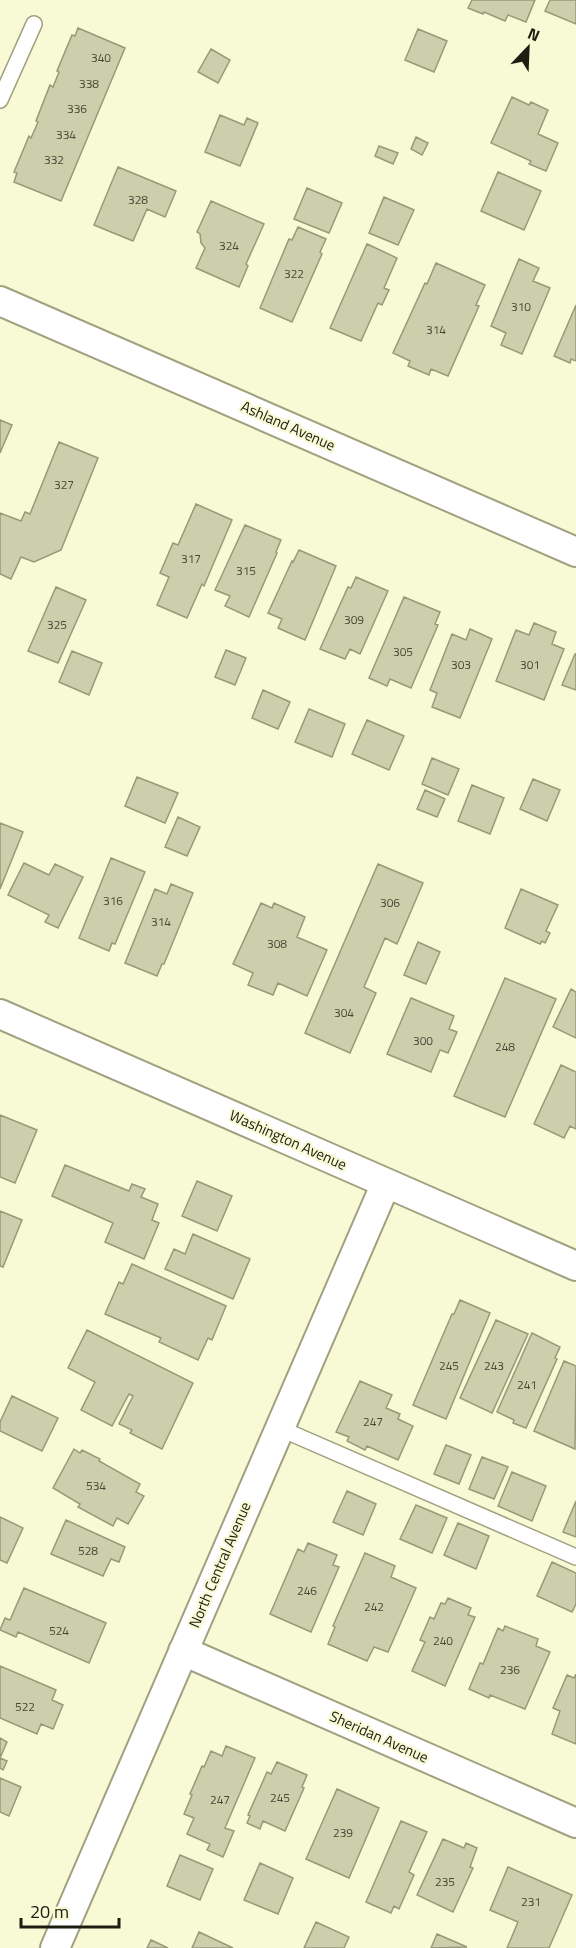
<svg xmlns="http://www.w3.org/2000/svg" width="576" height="1948" font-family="'Titillium Web',sans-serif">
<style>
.building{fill:#cdceab;stroke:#989978;stroke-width:1.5}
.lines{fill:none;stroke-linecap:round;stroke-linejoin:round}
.lane-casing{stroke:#a1a180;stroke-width:18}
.street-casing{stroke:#a1a180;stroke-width:32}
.lane{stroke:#fff;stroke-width:15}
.street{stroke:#fff;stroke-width:28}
.labels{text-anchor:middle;stroke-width:4.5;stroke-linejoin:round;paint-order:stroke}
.number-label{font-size:12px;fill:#494937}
.street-label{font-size:15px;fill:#1d1d10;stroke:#f8f9d5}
</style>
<rect width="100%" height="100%" fill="#f8f9d5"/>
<path class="building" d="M472,0h63l-9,22 -18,-7 -3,6 -21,-9 -1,2 -15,-6z
M550,0h26v24l-31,-13z
M78,28l47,20 -64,153 -47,-19 3,-9 -3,-1 15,-36 2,2 7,-16 -2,-1 14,-36 3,2 6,-15 -2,-1 15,-36 3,1z
M418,29l29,12 -13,31 -29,-12z
M211,49l19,11 -12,23 -20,-11z
M512,97l17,8 2,-3 17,8 -10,24 20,9 -12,28 -17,-7 2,-3 -40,-18z
M220,115l24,10 3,-7 11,5 -18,43 -35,-14z
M416,137l12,6 -6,12 -11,-6z
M379,146l19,7 -5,11 -18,-8z
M118,167l58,24 -11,26 -18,-8 -14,32 -39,-16z
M498,172l43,19 -17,39 -43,-19z
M307,188l35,15 -13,30 -35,-14z
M384,197l30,13 -16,35 -29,-12z
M211,201l53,23 -18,40 2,2 -9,21 -43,-19 9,-20 -4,-5 -1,-9 -3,-2z
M298,227l28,12 -6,13 2,2 -30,68 -32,-14 29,-69 3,1z
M367,244l30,14 -13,30 5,2 -7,15 -4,-2 -17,38 -31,-13z
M519,259l20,9 -6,13 17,7 -28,66 -21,-9 5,-12 -15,-7z
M436,263l49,22 -9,20 3,1 -31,70 -17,-7 -2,6 -21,-9 2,-5 -17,-8 32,-70 2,1z
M576,305v56l-5,-2 -1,4 -16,-7z
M0,420l12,5 -12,28z
M59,442l39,16 -37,92 -27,12 -13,-5 -10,22 -11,-5v-61l21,8 4,-9 5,2z
M196,504l36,16 -28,66 -2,-2 -15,34 -30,-13 12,-28 -9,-4 13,-30 5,2z
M245,525l36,15 -5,12 1,1 -28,64 -24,-11 5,-10 -15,-6z
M299,550l37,16 -31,74 -27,-12 4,-9 -14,-6 24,-52 1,1z
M356,577l32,14 -28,63 -10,-5 -5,10 -25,-10 28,-62 3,1z
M56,587l30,13 -28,63 -30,-12z
M404,597l36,15 -5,12 3,1 -27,63 -21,-9 -3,7 -18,-8z
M534,623l22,9 -4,12 12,5 -20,51 -48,-19 20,-51 13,5z
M470,629l22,10 -32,79 -28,-11 5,-14 -7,-3 22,-56 14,6z
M226,650l20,8 -11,27 -20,-8z
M72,651l30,12 -13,32 -30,-13z
M575,654h1v36l-14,-5z
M263,690l27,12 -12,27 -26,-11z
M309,709l36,15 -13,33 -37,-15z
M367,720l37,16 -15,34 -37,-16z
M432,758l27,11 -11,26 -26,-11z
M137,777l41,16 -13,30 -40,-17z
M533,779l27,11 -13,31 -27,-12z
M472,785l32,13 -14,36 -32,-13z
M425,790l20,9 -8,18 -20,-8z
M178,817l22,10 -13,29 -22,-9z
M0,823l23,9 -23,57z
M111,858l34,14 -30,72 -3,-1 -3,8 -30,-13z
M24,863l25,12 6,-11 28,13 -25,51 -13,-6 4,-7 -41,-20z
M378,864l45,19 -26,61 -12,-6 -21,49 12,6 -26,60 -45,-20z
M171,884l22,9 -29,71h-2l-5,12 -32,-13 30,-74 12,5z
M521,889l37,16 -12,26 4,2 -5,10 -3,-2 -2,3 -35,-16z
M261,903l11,5 2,-5 31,14 -8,20 30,13 -20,46 -29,-13 -5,12 -25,-10 5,-12 -20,-9z
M418,942l22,10 -14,32 -22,-9z
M505,978l51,21 -51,118 -51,-21z
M571,989l5,3v46l-23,-11z
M411,998l43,18 -5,13 8,3 -9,21 -8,-3 -9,22 -44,-18z
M561,1065l15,7v57l-6,-3 -6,12 -30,-14z
M0,1115l37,15 -22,53 -15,-6z
M65,1165l64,26 3,-7 13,5 -4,8 17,7 -6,16 7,3 -15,36 -39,-17 8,-19 -61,-27z
M197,1181l35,15 -15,35 -35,-15z
M0,1211l22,9 -19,47 -3,-1z
M193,1234l57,25 -17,40 -68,-30 9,-20 11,5z
M132,1264l94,42 -14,34 -4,-2 -10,22 -39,-18 2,-4 -56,-24 14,-32 4,2z
M460,1300l30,13 -44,106 -33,-14 39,-91h2z
M496,1320l32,14 -36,79 -32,-15z
M87,1330l106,53 -31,66 -32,-16 2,-3 -13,-6 14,-28 -4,-2 -17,32 -31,-16 14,-28 -27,-14z
M532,1333l28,14 -5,11 2,1 -31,69 -13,-5 1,-3 -17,-8z
M564,1361l12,5 -1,83 -41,-18z
M360,1381l32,14 -6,13 14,6 -2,5 15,7 -15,34 -31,-14 -2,4 -18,-9 2,-4 -13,-5z
M12,1396l46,22 -16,33 -42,-20v-9z
M446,1445l25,10 -12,29 -25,-10z
M74,1449l6,4 2,-3 18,9 -1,2 41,23 -4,8 8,4 -16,28 -11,-6 -4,8 -35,-19 2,-3 -27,-16z
M482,1457l26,10 -14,32 -25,-10z
M512,1472l34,14 -14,35 -34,-15z
M347,1491l29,13 -13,31 -30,-13z
M576,1501v36l-13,-5z
M416,1505l31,13 -15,35 -32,-14z
M0,1517l23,11 -16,35 -7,-3z
M66,1520l59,27 -6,15 -8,-3 -8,17 -52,-22z
M458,1523l31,13 -13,33 -32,-14z
M308,1543l29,12 -4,10 6,2 -28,65 -41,-18 28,-65 6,3z
M365,1553l30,13 -4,11 25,11 -28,64 -14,-5 -7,14 -39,-17 7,-17 -2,-1z
M552,1562l24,11v31l-4,8 -35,-16z
M24,1588l82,35 -17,40 -71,-31 -2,5 -16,-7 5,-12 5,2z
M448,1598l23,10 -3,7 7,2 -30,69 -33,-15 13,-29 -5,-2 10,-23 4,2 7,-16 4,1z
M505,1626l33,13 -2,7 14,6 -25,57 -35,-14 -1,3 -20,-9 11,-26 3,1 15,-36 5,3z
M0,1666l56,24 -4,10 11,5 -10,24 -12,-5 -4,10 -37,-16z
M576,1674v70l-24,-10 8,-23 -7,-3 14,-33 7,3z
M0,1738l7,4 -7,16z
M226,1746l29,12 -30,70 9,3 -11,26 -16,-7 3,-6 -23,-10 7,-16 -10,-4 8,-19 -2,-1 12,-28 2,1 7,-16 11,5z
M0,1758l7,3 -4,9 -3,-2z
M277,1762l30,13 -5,12 2,1 -19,43 -22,-10 -3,8 -13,-6 3,-7 -2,-1 19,-43 4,2z
M0,1778l21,9 -12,29 -9,-4z
M337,1789l42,19 -30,70 -43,-19z
M401,1821l26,11 -18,40 5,3 -15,34 -5,-3 -3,7 -25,-11z
M443,1839l21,9 2,-5 11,5 -7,19 3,1 -20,44 -36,-17z
M180,1855l33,14 -13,31 -33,-14z
M260,1863l33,15 -15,36 -34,-14z
M508,1867l64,28 -23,53h-42l11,-26 -28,-12z
M316,1922l33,15 -5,11h-40z
M199,1932l34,16h-41z
M437,1934l30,13 -36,1z
M151,1940l17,8h-21z"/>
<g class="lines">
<g class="lane-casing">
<path id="lane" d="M0,100l34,-76
M279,1428l297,129"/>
</g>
<g class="street-casing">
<path id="street" d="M0,301l576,251
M0,1014l576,252
M183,1651l393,172
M55,1948l331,-765"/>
</g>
<use href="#lane" class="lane"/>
<use href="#street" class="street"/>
</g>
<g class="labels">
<g class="number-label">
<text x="101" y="62">340</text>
<text x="89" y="88">338</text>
<text x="77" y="113">336</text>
<text x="66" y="139">334</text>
<text x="54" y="164">332</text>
<text x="138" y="204">328</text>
<text x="229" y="250">324</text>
<text x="294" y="278">322</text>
<text x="521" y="311">310</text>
<text x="436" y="334">314</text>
<text x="64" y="489">327</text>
<text x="191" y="563">317</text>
<text x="246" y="575">315</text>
<text x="354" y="624">309</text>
<text x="57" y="629">325</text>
<text x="403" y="656">305</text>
<text x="461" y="669">303</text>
<text x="530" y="669">301</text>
<text x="113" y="905">316</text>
<text x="390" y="907">306</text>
<text x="161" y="926">314</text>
<text x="277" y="948">308</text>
<text x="344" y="1017">304</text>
<text x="423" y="1045">300</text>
<text x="505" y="1051">248</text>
<text x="449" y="1370">245</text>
<text x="494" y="1370">243</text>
<text x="527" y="1389">241</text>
<text x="373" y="1426">247</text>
<text x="96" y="1490">534</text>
<text x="88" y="1555">528</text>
<text x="307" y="1595">246</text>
<text x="374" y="1611">242</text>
<text x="59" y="1635">524</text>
<text x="443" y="1645">240</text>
<text x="510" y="1674">236</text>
<text x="25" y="1711">522</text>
<text x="280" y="1802">245</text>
<text x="220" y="1804">247</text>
<text x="343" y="1837">239</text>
<text x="445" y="1886">235</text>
<text x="531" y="1906">231</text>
</g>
<g class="street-label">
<text transform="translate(288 426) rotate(24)" y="5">Ashland Avenue</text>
<text transform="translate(288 1140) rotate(24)" y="5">Washington Avenue</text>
<text transform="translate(220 1565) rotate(-67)" y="5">North Central Avenue</text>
<text transform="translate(379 1737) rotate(24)" y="5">Sheridan Avenue</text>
</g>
</g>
<g transform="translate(528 48) rotate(23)" stroke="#f8f9d5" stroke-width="4.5" paint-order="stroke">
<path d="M0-4.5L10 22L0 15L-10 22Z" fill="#1d1d10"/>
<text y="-9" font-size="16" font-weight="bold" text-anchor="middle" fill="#1d1d10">N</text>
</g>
<path d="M21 1918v9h98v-9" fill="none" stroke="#1d1d10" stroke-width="3"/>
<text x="30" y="1918" font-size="18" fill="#1d1d10" stroke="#f8f9d5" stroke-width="4.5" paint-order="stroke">20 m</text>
</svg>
